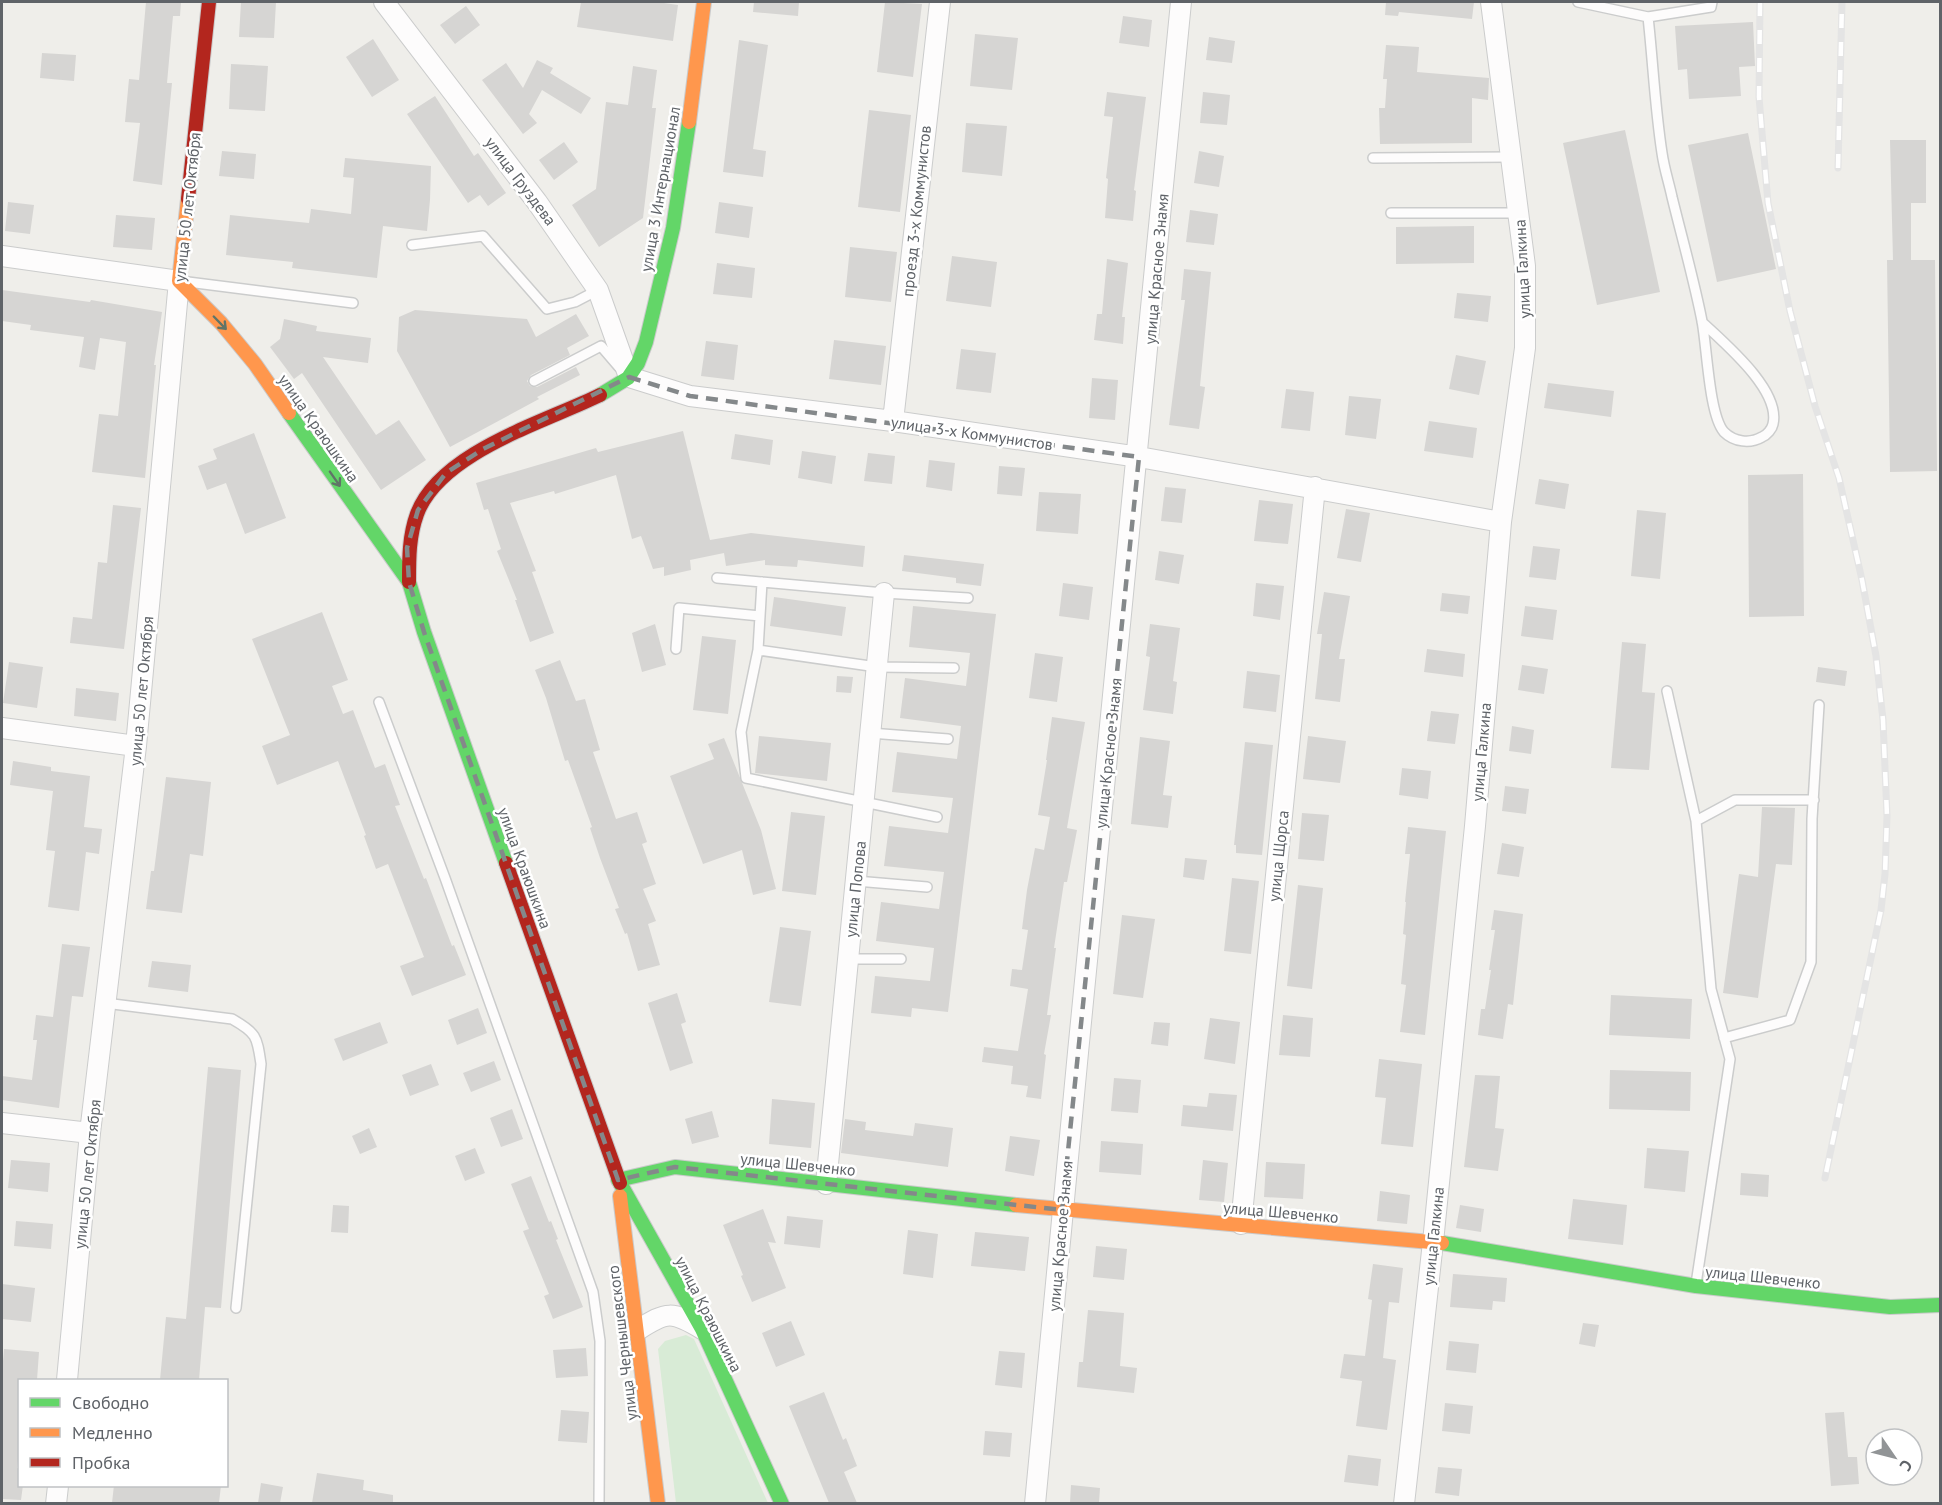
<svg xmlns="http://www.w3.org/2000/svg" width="1942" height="1505" font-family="'PT Sans',sans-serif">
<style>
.green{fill:#d8ebd6}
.building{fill:#d6d5d3}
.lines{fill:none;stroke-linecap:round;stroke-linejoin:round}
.lane-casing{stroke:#cbcccc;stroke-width:12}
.street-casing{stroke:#cbcccc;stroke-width:22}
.fast-casing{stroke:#cacacb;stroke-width:16}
.slow-casing{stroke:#cacacb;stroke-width:16}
.jam-casing{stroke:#cacacb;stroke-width:16}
.lane{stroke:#fdfcfc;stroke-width:9}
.street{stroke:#fdfcfc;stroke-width:20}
.fast{stroke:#63d668;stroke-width:14}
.slow{stroke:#ff974d;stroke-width:14}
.jam{stroke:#b3261e;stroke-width:14}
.rail-casing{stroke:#e4e4e4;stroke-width:7}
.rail{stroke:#fff;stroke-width:4.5;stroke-dasharray:14;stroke-linecap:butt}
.oneway{stroke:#607468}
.marked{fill:none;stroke:#84888a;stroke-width:4.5;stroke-dasharray:12 8;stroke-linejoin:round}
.labels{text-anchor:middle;stroke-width:5;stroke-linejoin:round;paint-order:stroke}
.street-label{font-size:16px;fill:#5f6368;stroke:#fff}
</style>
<rect width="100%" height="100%" fill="#efeeea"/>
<path class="green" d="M686,1335l8,4 74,164h-92l-18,-154 7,-8z"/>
<path class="building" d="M146,2h35l-1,14h-7l-6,67h5l-10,102 -29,-4 7,-58 -15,-1 4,-43 10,1z
M241,2h35l-2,36 -35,-1z
M581,2h76l21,3 -5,36 -96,-14z
M754,2h45l-1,14 -45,-4z
M885,2l37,2 -9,73 -36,-5z
M1386,2h88l-2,17 -73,-7 -1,4 -13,-1z
M466,6l14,19 -25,19 -15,-19z
M1123,16l29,4 -3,27 -30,-4z
M1753,22l2,44 -16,1 2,29 -52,3 -2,-30 -9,1 -3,-44z
M975,34l43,4 -6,52 -42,-4z
M1209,37l26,4 -3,22 -26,-3z
M373,39l26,41 -27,17 -26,-40z
M739,40l29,5 -15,104 13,2 -3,26 -40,-5z
M1386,45l33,2 -2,25 72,6 -1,22 -16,-2v45l-92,1 -1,-36h6l2,-29h-4z
M42,53l34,2 -2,26 -34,-3z
M537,60l16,8 -3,5 41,25 -10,16 -39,-24 -13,24 8,9 -14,11 -41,-54 24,-17 17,25z
M231,64l37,2 -3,45 -36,-2z
M633,66l24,4 -5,38h4l-13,110 -44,29 -27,-42 24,-16 10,-87 22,3z
M1107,92l39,5 -12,93 2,1 -3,30 -28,-3 3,-39 -2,-1 7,-61 -9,-1z
M1203,92l27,3 -3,30 -27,-2z
M435,96l39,60 4,-3 28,40 -18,13 -8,-11 -12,8 -61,-89z
M869,110l42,5 -11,97 -42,-5z
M966,123l41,3 -5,50 -40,-4z
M1625,130l35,162 -63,13 -34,-162z
M1748,133l28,136 -59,13 -29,-137z
M1890,140h36v63h-15v57h24l2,211 -47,1 -3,-212h6z
M564,142l14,20 -24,18 -15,-20z
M222,151l34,3 -2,25 -35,-3z
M1199,151l25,5 -5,31 -25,-4z
M345,158l86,8 -1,34 -3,31 -44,-5 -6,52 -85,-10 1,-6 -67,-7 4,-40 79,8 2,-14 40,5 3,-36 -11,-1z
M8,202l26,3 -4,29 -25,-3z
M719,202l34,5 -4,31 -34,-5z
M1190,210l28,4 -4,31 -28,-3z
M116,215l39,3 -3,32 -39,-3z
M1474,226v37l-78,1v-37z
M850,247l47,5 -6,50 -46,-5z
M952,256l45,6 -6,45 -45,-6z
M1107,259l21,4 -6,54h3l-2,27 -29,-4 3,-26h5z
M717,263l38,5 -3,30 -39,-4z
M1184,269l27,3 -11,114 5,1 -6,42 -30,-4 16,-125h-4z
M2,290l88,12 1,-2 71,12 -8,53h2l-11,113 -53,-6 7,-58 19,2 8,-74 -26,-4 -5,32 -16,-3 5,-30 -54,-7 1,-5 -29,-4z
M1457,293l34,3 -3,26 -34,-4z
M415,310l112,9 9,18 40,-23 13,22 -22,12 3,7 -39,20 -4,6 3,5 7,1 39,-20 4,8 -43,22 2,2 -89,48 -53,-96 2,-34z
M284,319l33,7 -1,5 55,7 -3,25 -45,-6 53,78 23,-15 27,40 -45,30 -79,-117 -8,6 -24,-32 10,-8z
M834,340l52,6 -5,39 -52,-6z
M706,341l32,4 -4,35 -33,-4z
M961,349l35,4 -5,40 -35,-4z
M1456,355l30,6 -7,34 -30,-6z
M1092,378l26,2 -3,40 -26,-2z
M1548,383l66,8 -3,26 -67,-9z
M1286,389l28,3 -4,39 -29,-3z
M1349,396l32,3 -5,40 -31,-4z
M1429,421l48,7 -4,30 -49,-7z
M683,431l27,109 41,-7 114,13 -2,21 -65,-7 -1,7 -32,-2v-5l-39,6 -2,-13 -34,7 1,10 -27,6v-9l-11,2 -12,-33 -9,3 -16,-64 -61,19 -1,-3 -44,12 26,68 -4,1 22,61 -24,9 -15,-42h2l-20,-49 4,-2 -13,-40 -4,1 -8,-27 120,-35 2,4z
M254,433l32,85 -41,16 -19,-51 -19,7 -9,-24 19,-7 -4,-10z
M735,434l38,6 -3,25 -39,-6z
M802,451l34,5 -4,28 -34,-6z
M868,453l27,3 -3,28 -28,-3z
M929,460l26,3 -3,28 -26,-4z
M999,466l26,2 -3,28 -25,-2z
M1803,474l1,142 -55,1 -1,-142z
M1539,479l30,5 -4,25 -30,-5z
M1165,487l21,2 -4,34 -21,-2z
M1039,492l42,2 -3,40 -42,-3z
M1259,500l34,4 -5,40 -34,-3z
M113,505l28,3 -17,141 -54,-6 3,-26 19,2 6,-57 9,1z
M1346,509l24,4 -9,49 -24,-4z
M1637,510l29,3 -6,66 -29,-3z
M1533,546l27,3 -4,31 -27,-3z
M1159,551l25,4 -5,29 -24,-4z
M904,555l80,9 -3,22 -25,-3v-5l-54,-7z
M1063,583l30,4 -4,33 -30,-4z
M1256,583l28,3 -4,34 -27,-4z
M1324,592l26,4 -11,63h6l-5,43 -25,-3 7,-65h-5z
M1442,593l28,3 -2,18 -28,-3z
M774,597l72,10 -4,29 -72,-10z
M913,606l83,8 -48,398 -36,-4 -1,9 -40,-4 4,-37 55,5 4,-33 -58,-7 5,-39 58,7 5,-37 -60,-6 5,-40 59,7 5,-35 -61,-6 5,-40 60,7 4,-33 -61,-8 5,-40 61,8 4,-33 -61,-6z
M1525,606l32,4 -4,30 -32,-4z
M322,612l26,68 -16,6 11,28 10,-4 22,58 10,-4 15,41 -5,1 29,73 2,-1 26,68 2,-1 12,30 -54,21 -12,-30 24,-9 -36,-93 -12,5 -12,-33 2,-1 -28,-74 -61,24 -15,-39 28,-11 -38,-96z
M655,624l11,41 -24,7 -10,-39z
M1150,624l30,4 -7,53 4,1 -4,32 -30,-4 7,-53 -4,-1z
M702,636l34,4 -8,74 -35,-4z
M1622,642l24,2 -4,48 13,1 -6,77 -38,-2z
M1427,649l38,5 -2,23 -39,-5z
M1035,653l28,4 -6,45 -28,-4z
M560,660l16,41 9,-2 15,51 -7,2 23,67 21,-7 10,30 -5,2 14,40 -13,5 13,32 -8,3 12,41 -22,6 -11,-38 -2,1 -10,-25 4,-1 -19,-50 -10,-30 2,-1 -24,-67 -3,1 -19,-63 -11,-28z
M9,662l34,5 -6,41 -34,-5z
M1522,665l26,4 -4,25 -26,-4z
M1818,667l29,4 -2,15 -29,-4z
M1247,671l33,4 -4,37 -33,-4z
M837,676l16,1 -2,16 -15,-1z
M76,688l43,5 -3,28 -42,-5z
M1431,711l28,3 -4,30 -28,-3z
M1052,717l33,5 -18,106 10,2 -10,52h-3l-10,66h2l-9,67h4l-7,39 2,1 -5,44 -15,-2 2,-11 -17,-2 2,-18 -31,-4 2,-15 34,4 10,-62 -18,-3 2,-17 10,1 6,-40 -6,-1 5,-39 8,-42 9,2 6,-33 -12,-2 9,-55h-1z
M1512,726l22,4 -3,24 -22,-3z
M759,736l72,7 -4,38 -72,-8z
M1308,736l38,5 -6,42 -37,-4z
M1140,737l30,4 -7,54 9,1 -4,32 -37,-4z
M724,738l37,92 15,59 -23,6 -11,-45 -39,14 -33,-88 44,-17 -6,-15z
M1245,742l28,3 -11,110 -26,-2v-8h-2z
M13,761l38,6v4l39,5 -6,51 18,2 -3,25 -13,-2 -7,59 -31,-4 7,-56 -9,-1 7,-59 -43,-6z
M1402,768l29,3 -3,28 -29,-4z
M166,777l45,5 -8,74 -13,-2 -8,59 -36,-4 5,-38h3z
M1505,786l24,3 -3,25 -24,-3z
M1762,807l33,1 -3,57 -16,-1 -18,134 -35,-5 16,-119 19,3z
M791,812l34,4 -9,79 -34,-4z
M1302,813l27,2 -5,46 -26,-2z
M1408,827l38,4 -21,204 -25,-3 6,-47 -5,-1 5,-49 -3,-1 3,-32h-1l5,-48h-5z
M1502,843l22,4 -5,30 -22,-3z
M1185,858l22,2 -3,20 -21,-3z
M1232,878l27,3 -8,73 -27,-3z
M1298,885l25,3 -11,101 -25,-3z
M1494,910l29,4 -10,91 -5,-1 -5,35 -25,-4 3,-26h4l6,-39h-2l6,-40h-4z
M1122,915l33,4 -12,79 -30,-4z
M780,927l31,4 -10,75 -32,-4z
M62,944l28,3 -7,50 -11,-1 -13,112 -57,-8v-24l30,4 5,-40h-4l3,-25 17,2z
M152,961l39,4 -3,27 -40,-5z
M677,993l9,29 -5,2 12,39 -23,8 -22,-68z
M1611,995l81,4 -2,40 -81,-4z
M478,1008l9,25 -30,12 -9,-25z
M1283,1015l30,3 -3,39 -31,-2z
M1210,1018l30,4 -5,42 -31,-5z
M380,1022l8,21 -45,18 -9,-22z
M1154,1022l16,1 -2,23 -17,-2z
M1379,1059l43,5 -9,83 -32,-3 5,-46 -11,-1z
M494,1061l7,19 -30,12 -8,-19z
M431,1064l8,21 -29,11 -8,-21z
M208,1067l33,3 -20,238 -16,-1 -6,73h-39l6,-63 20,2z
M1610,1070l81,2 -1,39 -81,-2z
M1475,1075l25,1 -5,52 9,1 -6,42 -34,-4z
M1114,1078l27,2 -3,33 -27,-2z
M1209,1093l28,2 -4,36 -52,-5 2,-21 24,2z
M772,1099l43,4 -4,45 -42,-4z
M512,1109l11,30 -22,8 -11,-29z
M712,1111l7,26 -27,7 -7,-25z
M845,1119l21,3 -1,8 48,6 2,-13 38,5 -5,39 -107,-14z
M369,1128l8,19 -17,7 -8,-18z
M1010,1136l30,4 -6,36 -29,-5z
M1101,1141l42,3 -2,31 -42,-3z
M475,1148l10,25 -20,8 -10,-25z
M1647,1148l42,3 -4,41 -41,-4z
M11,1160l39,3 -2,29 -40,-4z
M1203,1160l25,3 -4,39 -25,-2z
M1266,1162l39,2 -2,35 -39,-2z
M1741,1173l28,2 -1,22 -28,-2z
M531,1176l18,46 2,-1 7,18 -2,1 27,67 -30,12 -9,-23 5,-2 -26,-63 6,-2 -18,-45z
M1380,1191l30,4 -3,29 -30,-3z
M1573,1199l54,6 -4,40 -55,-6z
M333,1205l16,1 -1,27 -17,-1z
M1460,1205l24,4 -3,23 -25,-4z
M763,1209l13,34 -8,-1 18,46 -34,14 -11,-26 2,-1 -20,-50z
M787,1216l36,4 -3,28 -36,-4z
M16,1221l37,3 -2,25 -37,-3z
M908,1230l30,4 -5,44 -30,-4z
M975,1232l54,5 -4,34 -54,-5z
M1096,1246l31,3 -3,31 -31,-3z
M1373,1264l30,4 -4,35 -10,-1 -6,56 13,2 -9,70 -31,-4 6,-45 -22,-3 4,-24 21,2 7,-56 -4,-1z
M1453,1274l54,4 -2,24 -12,-1 -1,9 -42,-3z
M2,1284l33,4 -4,34 -29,-3z
M1088,1310l36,3 -4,53 17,2 -3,25 -57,-6 2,-25h4z
M791,1321l14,34 -29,12 -14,-34z
M1583,1323l16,2 -4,22 -16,-3z
M1449,1341l30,3 -3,29 -30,-3z
M586,1348l2,28 -32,2 -3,-28z
M4,1349l35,3 -2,28h-17v61l-3,27 3,1v16h3l-2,15 -19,-1v-126z
M999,1351l26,2 -3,35 -27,-3z
M824,1392l19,48 3,-2 11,28 -13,6 13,31h-28l-40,-97z
M1445,1403l28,3 -3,28 -28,-3z
M561,1410l28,2 -2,31 -29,-2z
M1844,1412l4,45h9l2,27 -28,2 -6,-73z
M985,1431l27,2 -2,24 -27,-2z
M1348,1455l33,4 -3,27 -34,-4z
M1438,1467l24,2 -3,27 -24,-3z
M317,1473l47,7 -1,10 30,5v8h-81z
M261,1483l22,4 -3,16h-22z
M114,1485h107l-2,18h-107z
M1071,1485l29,3 -1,15h-29z"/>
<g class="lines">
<g class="lane-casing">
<path id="lane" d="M1578,2l70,15c5,45 7,91 14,136 2,15 7,30 10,44 10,41 22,83 30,124 5,26 7,94 22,111 10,10 26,12 38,5 5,-2 10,-8 11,-13 8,-34 -49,-81 -71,-102
M1648,17l63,-10 1,-5
M1373,158l138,-1
M1391,213h127
M412,245l71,-9 64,73 28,-7 23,-12
M188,282l165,21
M534,381l67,-35 18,21
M717,578l167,15 84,5
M762,582l-4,68 -17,82 5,46 191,39
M676,649l3,-41 81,8
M758,650l119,17 77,1
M1667,691l29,130 15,168 19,70 -34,225
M379,702l66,176 148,414 7,49 -1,163
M870,733l78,6
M1696,821l39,-21h79
M856,881l71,6
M848,959h53
M105,1003l127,16c25,14 25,18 29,45l-25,244
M1724,1038l66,-18 21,-58 1,-143 7,-114"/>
</g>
<g class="street-casing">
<path id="street" d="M384,2l153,200 61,88 31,87 61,19 203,25 246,36 362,65
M2,256l177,25 -43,465 -46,387 -23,247
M893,421l47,-419
M2,728l134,18
M2,1123l88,10
M826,1184l58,-591
M1241,1224l74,-737
M638,1330c29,-19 34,-19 64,-1
M56,1504l2,-18
M1035,1504c46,-501 99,-1002 146,-1502
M1404,1504l29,-262 42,-416 26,-304 24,-174v-82l-34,-264"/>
</g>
<g class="fast-casing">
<path id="fast" d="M600,395l28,-17 10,-15 8,-21 27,-114 16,-106
M289,413l120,169 15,50 82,231
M618,1180l57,-13 341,38
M620,1183l82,146 80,175
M1442,1243l254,43 194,21 50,-2"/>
</g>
<g class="slow-casing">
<path id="slow" d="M689,122l15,-120
M188,199l-9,82 42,42 34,41 34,49
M620,1196l38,308
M1016,1205l426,38"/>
</g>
<g class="jam-casing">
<path id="jam" d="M188,199l21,-197
M409,582c0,-24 0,-46 8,-68 23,-62 128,-92 183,-119
M506,863l114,320"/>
</g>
<use href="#lane" class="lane"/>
<use href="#street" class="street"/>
<use href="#fast" class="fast"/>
<use href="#slow" class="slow"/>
<use href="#jam" class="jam"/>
<g class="rail-casing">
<path id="rail" d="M1760,2l-1,95 9,106 22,108 25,95 24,72 23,102 14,76 7,64 4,96 -2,58 -4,36 -56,268
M1838,168l4,-166"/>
</g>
<use href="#rail" class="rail"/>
</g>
<defs><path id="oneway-shaft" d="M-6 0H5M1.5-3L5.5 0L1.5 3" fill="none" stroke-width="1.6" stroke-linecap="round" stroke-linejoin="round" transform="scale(1.5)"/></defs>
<g class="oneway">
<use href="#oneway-shaft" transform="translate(220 323) rotate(46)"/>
<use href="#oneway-shaft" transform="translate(335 479) rotate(55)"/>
</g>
<path class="marked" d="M629,377l61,19 449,61 -77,753 -387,-43 -57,13 -194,-548 -15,-50 -2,-34 11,-38 28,-37 37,-24z"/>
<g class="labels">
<g class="street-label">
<text transform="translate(521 181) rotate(53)" y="6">улица Груздева</text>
<text transform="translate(660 189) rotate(-80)" y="6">улица 3 Интернационал</text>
<text transform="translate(187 207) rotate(-84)" y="6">улица 50 лет Октября</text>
<text transform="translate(916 211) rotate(-84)" y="6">проезд 3-х Коммунистов</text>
<text transform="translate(1156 269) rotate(-85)" y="6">улица Красное Знамя</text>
<text transform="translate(1522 269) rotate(-93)" y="6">улица Галкина</text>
<text transform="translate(319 428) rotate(55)" y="6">улица Краюшкина</text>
<text transform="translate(972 433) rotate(8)" y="6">улица 3-х Коммунистов</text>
<text transform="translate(141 691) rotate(-85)" y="6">улица 50 лет Октября</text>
<text transform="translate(1481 752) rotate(-85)" y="6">улица Галкина</text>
<text transform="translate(1108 753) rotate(-84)" y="6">улица Красное Знамя</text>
<text transform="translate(1278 856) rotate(-84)" y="6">улица Щорса</text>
<text transform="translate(525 868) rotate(70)" y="6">улица Краюшкина</text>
<text transform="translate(855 889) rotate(-84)" y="6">улица Попова</text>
<text transform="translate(798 1164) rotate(6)" y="6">улица Шевченко</text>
<text transform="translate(87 1174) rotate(-84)" y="6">улица 50 лет Октября</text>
<text transform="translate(1281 1212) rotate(5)" y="6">улица Шевченко</text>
<text transform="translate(1060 1236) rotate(-85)" y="6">улица Красное Знамя</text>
<text transform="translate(1433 1236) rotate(-84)" y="6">улица Галкина</text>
<text transform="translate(1763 1277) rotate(6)" y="6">улица Шевченко</text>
<text transform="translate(709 1314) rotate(63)" y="6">улица Краюшкина</text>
<text transform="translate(622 1343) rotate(-97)" y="6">улица Чернышевского</text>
</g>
</g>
<rect width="1942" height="1505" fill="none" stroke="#5f6368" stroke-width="6"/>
<rect x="18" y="1379" width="210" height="108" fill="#ffffff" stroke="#bfc1c3" stroke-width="1.5"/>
<rect x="30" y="1398" width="30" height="9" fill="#63d668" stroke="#bfc1c3" stroke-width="1.5"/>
<text x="72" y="1409" font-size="18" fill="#5f6368">Свободно</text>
<rect x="30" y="1428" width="30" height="9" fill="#ff974d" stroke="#bfc1c3" stroke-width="1.5"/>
<text x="72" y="1439" font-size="18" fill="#5f6368">Медленно</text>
<rect x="30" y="1458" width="30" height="9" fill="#b3261e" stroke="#bfc1c3" stroke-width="1.5"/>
<text x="72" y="1469" font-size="18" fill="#5f6368">Пробка</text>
<g transform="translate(1894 1457) rotate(125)"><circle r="28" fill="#ffffff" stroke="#bfc1c3" stroke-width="1.5"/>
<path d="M0-4.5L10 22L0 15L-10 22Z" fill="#919496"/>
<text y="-9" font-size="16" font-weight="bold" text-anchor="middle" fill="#5f6368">С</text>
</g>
</svg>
